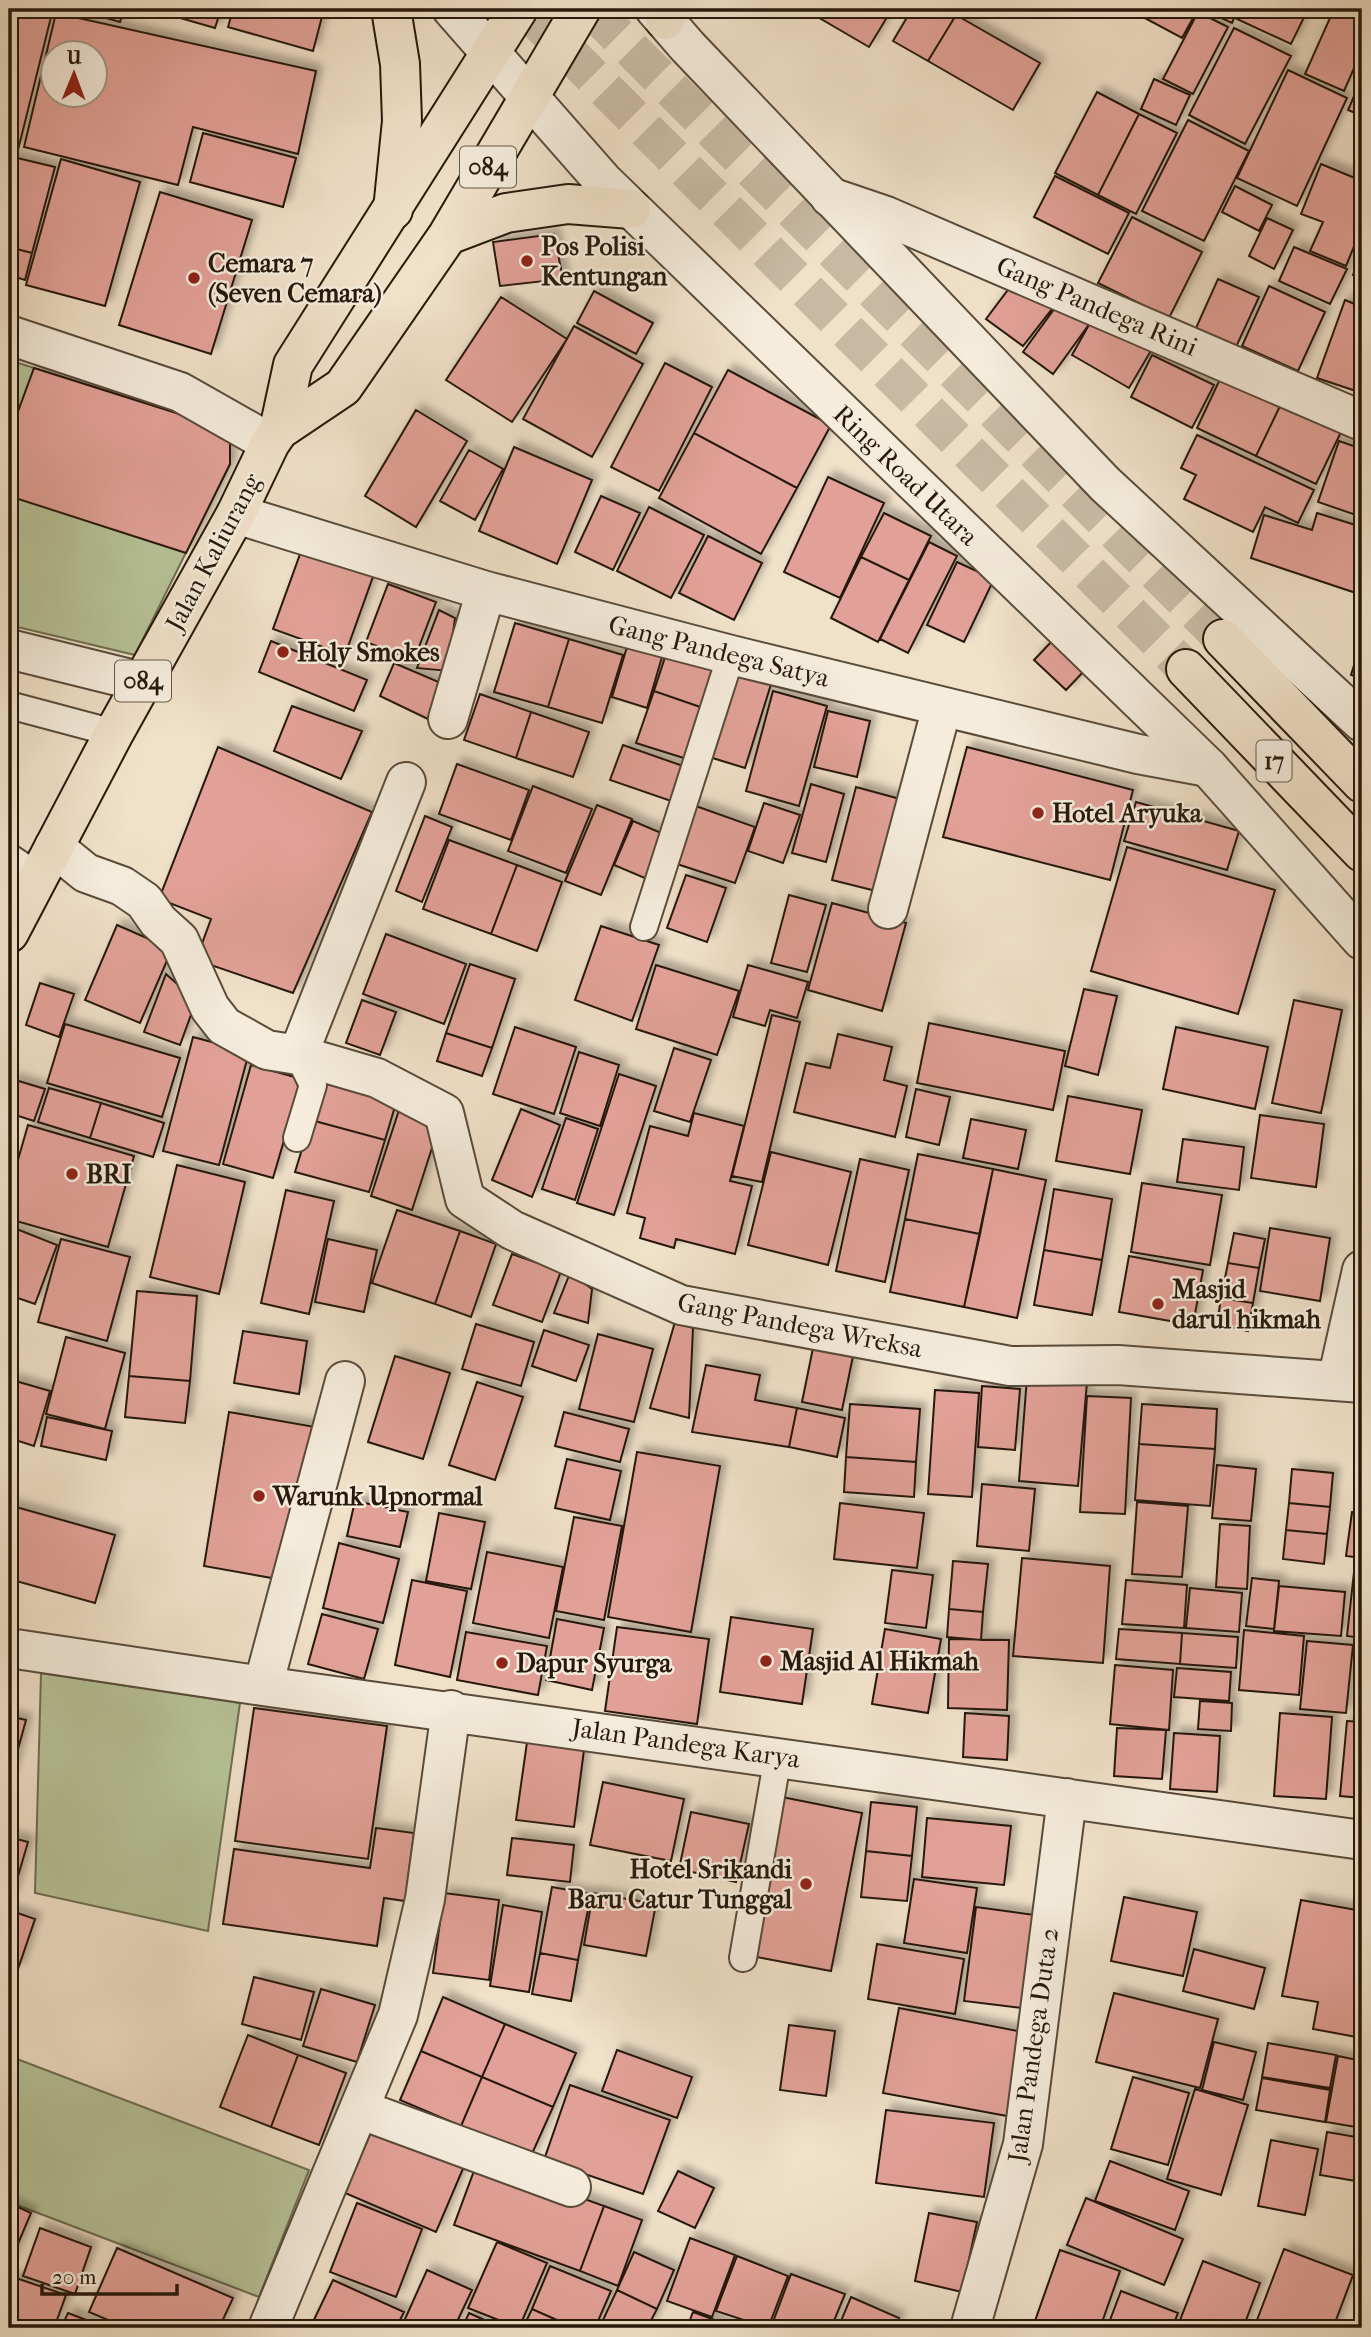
<svg xmlns="http://www.w3.org/2000/svg" width="1371" height="2337" font-family="'IM FELL French Canon',serif">
<style>
.green{fill:#b7c399;stroke:#6e6e52;stroke-width:2}
.building{fill:#e2a198;stroke:#26190b;stroke-width:2;fill-rule:evenodd;filter:url(#shadow)}
.lines{fill:none;stroke-linecap:round;stroke-linejoin:round}
.trunk-tunnel{stroke:#c8b9a3;stroke-width:38;stroke-dasharray:38 19;stroke-linecap:butt}
.service-casing{stroke:#584b3a;stroke-width:30}
.minor-casing{stroke:#584b3a;stroke-width:42}
.tertiary-casing{stroke:#584b3a;stroke-width:42}
.primary-casing{stroke:#26190b;stroke-width:42}
.trunk-casing{stroke:#26190b;stroke-width:42}
.service{stroke:#f5ecdc;stroke-width:26}
.minor{stroke:#f5ecdc;stroke-width:38}
.tertiary{stroke:#f5ecdc;stroke-width:38}
.primary{stroke:#f0e1c9;stroke-width:38}
.trunk{stroke:#f0e1c9;stroke-width:38}
.poi-dot{fill:#8f2418;stroke:#f5ecdc;stroke-width:2.5}
.labels{text-anchor:middle;stroke-width:5;stroke-linejoin:round;paint-order:stroke}
.shield{fill:#f5ecdc;stroke:#64584a;stroke-width:2}
.shield-label{font-size:24px;font-weight:bold;fill:#26190b}
.poi-label{font-size:26px;font-weight:bold;fill:#26190b;stroke:#f5ecdc;text-anchor:start}
.street-label{font-size:26px;fill:#26190b;stroke:#f5ecdc}
</style>
<defs>
<filter id="shadow"><feDropShadow dx="6" dy="-6" stdDeviation="3.5" flood-color="#0004"/></filter>
</defs>
<rect width="100%" height="100%" fill="#f0e1c9"/>
<filter id="stains"><feTurbulence type="fractalNoise" baseFrequency=".00286" numOctaves="4"/><feColorMatrix values="0 0 0 0 .2 0 0 0 0 .09 0 0 0 0 .02 0 0 0 .5 -.17"/></filter>
<radialGradient id="worn" r=".72"><stop offset=".6" stop-color="#630" stop-opacity="0"/><stop offset="1" stop-color="#630" stop-opacity=".3"/></radialGradient>
<path class="green" d="M9,360l221,70v34l-95,191 -126,-30z
M41,1673l199,30 -32,228 -173,-38z
M9,2056l300,114 -50,127 -250,-95z"/>
<path class="building" d="M9,9h44l-35,141 -9,-3z
M75,9h49l-4,13z
M149,9h72l-6,19z
M233,9h91l-11,42 -85,-24z
M804,9h88l-23,38z
M912,9h34l10,6 -28,46 -35,-20z
M1128,9h70l-16,29z
M1202,9h36l-6,14z
M1242,9h66l-17,35 -54,-25z
M1334,9h28v41l-18,41 -39,-17z
M1198,12l30,15 -35,67 -30,-15z
M56,13l260,58 -18,83 -105,-27 -15,58 -154,-38zM52,52h42v42h-42z
M956,15l84,48 -27,47 -85,-49z
M1234,28l57,28 -46,88 -56,-29z
M1288,70l59,28 -50,108 -60,-28z
M1362,78v38l-14,-6z
M1154,79l36,16 -14,30 -35,-16z
M1097,92l42,22 -41,81 -43,-22z
M1139,114l38,19 -41,81 -38,-19z
M1188,120l61,31 -45,90 -62,-30z
M203,133l93,25 -13,49 -93,-25z
M9,156l46,11 -23,86 -23,-6z
M61,159l79,23 -35,124 -79,-21z
M1321,164l41,17v46l-16,39 -36,-15 13,-29 -22,-8z
M1055,176l74,37 -21,41 -74,-37z
M1235,186l37,19 -13,26 -37,-19z
M160,192l92,28 -41,134 -92,-29z
M1132,217l70,35 -33,66 -71,-35z
M1267,218l26,12 -19,39 -25,-13z
M554,234l9,45 -63,7 -7,-44z
M9,247l23,6 -7,27 -16,-5z
M1294,247l53,22 -17,35 -51,-23z
M1362,251v28l-9,-4z
M1017,278l38,27 -32,41 -37,-27z
M1218,279l41,18 -23,50 -40,-19z
M1269,286l56,26 -27,59 -56,-25z
M594,291l59,32 -17,31 -59,-31z
M501,297l66,42 -55,83 -66,-42z
M1345,300l17,7v86l-45,-15z
M1060,301l30,22 -37,51 -30,-22z
M1094,316l58,33 -23,39 -57,-33z
M574,326l69,38 -51,93 -69,-38z
M1152,355l62,30 -22,43 -61,-31z
M665,363l47,24 -53,104 -48,-24z
M34,368l196,62v34l-44,89 -177,-57v-60z
M728,370l103,55 -34,63 -103,-55z
M1221,377l60,27 -25,52 -59,-28z
M1281,404l60,28 -25,52 -60,-28z
M416,410l51,31 -51,86 -51,-31z
M694,433l103,55 -36,66 -102,-56z
M1197,435l117,55 -16,33 -33,-16 -12,25 -69,-33 12,-24 -15,-7z
M1339,441l23,8v68l-44,-15z
M514,447l78,33 -35,84 -78,-33z
M469,450l34,19 -28,51 -35,-19z
M828,477l56,26 -44,95 -56,-26z
M601,496l39,17 -27,57 -38,-18z
M649,507l55,28 -33,63 -54,-27z
M884,513l47,23 -22,44 -48,-23z
M1317,513l45,14v68l-111,-37 13,-43 48,15z
M708,536l54,27 -28,57 -55,-27z
M929,542l28,14 -49,97 -28,-14z
M303,546l72,25 -30,84 -72,-26z
M861,557l48,23 -31,62 -47,-24z
M957,562l37,17 -30,63 -37,-17z
M388,584l48,18 -22,58 -48,-18z
M439,610l16,8 -7,53 -31,-3z
M515,623l54,16 -21,68 -54,-15z
M569,639l54,16 -21,68 -54,-16z
M1054,639l32,30 -20,21 -32,-30z
M1362,640v39l-11,-4z
M271,641l96,39 -13,31 -95,-39z
M627,647l35,10 -15,51 -35,-11z
M668,648l52,18 -14,43 -52,-18z
M394,663l47,20 -13,36 -48,-23z
M734,670l38,11 -27,87 -39,-12z
M654,691l52,18 -16,51 -54,-17z
M773,691l54,15 -28,100 -53,-15z
M480,694l51,18 -15,46 -52,-18z
M292,706l70,25 -21,48 -67,-28z
M828,711l42,10 -13,56 -43,-10z
M531,712l58,20 -16,45 -57,-19z
M623,745l63,22 -12,35 -64,-22z
M218,747l154,65 -79,181 -97,-33 15,-41 -52,-20z
M967,747l166,43 -23,90 -167,-43z
M457,764l72,26 -18,50 -72,-26z
M811,784l33,10 -18,68 -34,-9z
M533,786l59,23 -26,64 -58,-22z
M856,787l44,12 -24,92 -44,-11z
M1136,802l103,29 -12,39 -103,-29z
M764,803l36,12 -17,48 -35,-12z
M597,805l35,14 -31,76 -36,-14z
M693,805l62,22 -20,56 -61,-20z
M425,816l27,11 -30,75 -26,-11z
M633,821l33,14 -19,44 -33,-14z
M449,840l68,25 -26,69 -68,-25z
M1127,847l148,43 -37,124 -147,-43z
M517,865l45,17 -25,69 -46,-17z
M686,875l40,13 -19,54 -40,-14z
M789,895l37,10 -19,67 -36,-9z
M832,903l74,20 -24,88 -74,-21z
M117,925l55,24 -32,74 -55,-23z
M601,926l58,19 -27,76 -57,-21z
M386,934l80,30 -22,60 -81,-30z
M470,964l45,15 -23,69 -46,-15z
M656,965l83,26 -22,64 -81,-26z
M748,965l60,17 -11,36 -27,-8 -5,16 -32,-9z
M166,974l30,27 -16,44 -36,-13z
M40,983l34,11 -15,43 -33,-12z
M1084,989l33,7 -19,79 -33,-9z
M362,1000l34,12 -16,43 -34,-12z
M1294,1000l48,10 -21,103 -49,-10z
M772,1015l28,7 -38,160 -30,-6z
M929,1023l136,28 -12,59 -136,-27z
M65,1024l115,34 -18,59 -115,-34z
M515,1027l61,20 -22,67 -61,-20z
M1176,1027l92,20 -13,62 -92,-20z
M446,1033l46,15 -10,28 -45,-15z
M838,1034l54,13 -8,33 23,6 -12,51 -101,-25 12,-49 24,5z
M193,1037l56,15 -30,113 -56,-14z
M674,1048l37,12 -21,62 -36,-11z
M579,1052l40,13 -19,61 -40,-13z
M251,1065l51,14 -29,99 -50,-14z
M619,1074l37,12 -42,129 -37,-12z
M12,1079l33,10 -11,32 -25,-8z
M322,1082l74,21 -11,37 -74,-20z
M49,1088l52,15 -11,35 -52,-16z
M916,1089l34,8 -11,48 -33,-8z
M1068,1096l74,14 -12,64 -74,-13z
M101,1103l63,20 -11,34 -63,-19z
M400,1107l41,13 -29,90 -41,-14z
M521,1109l39,16 -28,72 -40,-17z
M694,1113l50,13 -14,55 22,5 -17,68 -59,-15 -2,9 -34,-10 5,-20 -18,-5 23,-87 38,10z
M1260,1115l64,9 -8,63 -65,-9z
M566,1118l32,11 -23,71 -33,-11z
M971,1119l55,11 -8,39 -55,-11z
M311,1120l74,20 -16,52 -74,-20z
M28,1125l106,31 -26,91 -99,-28v-28z
M1183,1139l61,8 -5,43 -62,-8z
M771,1152l80,20 -23,93 -80,-20z
M918,1154l75,15 -13,65 -75,-15z
M860,1159l49,11 -24,112 -49,-11z
M177,1165l68,17 -26,112 -69,-17z
M993,1169l53,11 -29,138 -53,-11z
M1142,1183l80,12 -12,70 -79,-13z
M1054,1189l58,10 -10,61 -58,-10z
M286,1190l48,11 -25,113 -48,-11z
M397,1210l63,21 -25,73 -63,-21z
M905,1219l75,15 -16,73 -74,-15z
M9,1226l48,19 -22,59 -26,-9z
M1270,1228l60,10 -10,63 -60,-10z
M460,1231l36,13 -25,73 -36,-13z
M1234,1233l31,6 -6,29 -31,-5z
M61,1239l69,18 -23,84 -69,-19z
M328,1239l49,11 -13,62 -49,-10z
M1044,1250l58,10 -10,55 -58,-10z
M512,1254l49,17 -19,51 -49,-17z
M1129,1256l74,14 -10,55 -74,-13z
M1228,1263l31,5 -6,35 -32,-5z
M570,1273l22,16 -4,34 -34,-10z
M137,1291l60,5 -7,85 -61,-5z
M1221,1298l32,5 -5,28 -31,-7z
M675,1322l18,6 -4,90 -39,-10z
M476,1324l58,18 -13,44 -59,-17z
M544,1330l45,15 -13,36 -44,-15z
M243,1331l64,10 -8,53 -65,-11z
M598,1334l55,15 -19,73 -55,-13z
M66,1337l59,16 -20,76 -59,-15z
M814,1343l40,8 -12,59 -40,-8z
M395,1356l55,17 -27,86 -55,-17z
M706,1365l54,10 -5,25 42,8 -8,39 -97,-15z
M129,1376l61,5 -5,42 -60,-6z
M1027,1377l60,5 -9,104 -59,-5z
M12,1380l38,11 -16,55 -25,-8v-48z
M477,1382l46,15 -28,83 -46,-15z
M982,1386l38,3 -5,61 -37,-3z
M935,1390l44,3 -7,104 -44,-3z
M1087,1396l44,2 -6,116 -45,-2z
M850,1404l70,5 -4,53 -70,-5z
M1142,1404l75,5 -2,40 -76,-5z
M797,1408l48,10 -8,39 -48,-10z
M229,1412l86,15 -26,154 -85,-15z
M564,1412l65,17 -9,33 -65,-16z
M47,1417l65,14 -6,29 -65,-14z
M1139,1444l76,5 -5,57 -75,-6z
M637,1452l83,14 -29,166 -83,-15z
M846,1457l70,5 -2,35 -70,-5z
M567,1459l54,12 -11,49 -55,-12z
M1217,1465l39,4 -5,52 -39,-3z
M1292,1469l41,4 -3,34 -41,-4z
M982,1484l53,5 -6,62 -52,-5z
M355,1501l53,11 -8,35 -53,-11z
M1137,1502l51,4 -6,71 -50,-3z
M840,1503l84,10 -7,55 -83,-9z
M1289,1503l41,4 -3,27 -41,-4z
M9,1505l106,30 -20,68 -86,-24z
M1352,1512l10,1v45l-16,-2z
M439,1513l46,9 -14,67 -45,-8z
M574,1517l48,9 -18,94 -48,-9z
M1220,1524l30,2 -3,63 -31,-2z
M1286,1530l41,4 -3,30 -41,-5z
M339,1543l60,16 -16,64 -60,-15z
M487,1552l76,15 -14,71 -76,-15z
M1022,1558l88,8 -7,97 -90,-7z
M953,1561l35,3 -5,48 -34,-3z
M1355,1563h7v75l-15,-2z
M892,1570l41,5 -7,53 -41,-5z
M1252,1578l27,3 -5,48 -28,-3z
M412,1580l55,11 -17,86 -55,-12z
M1126,1580l61,5 -3,43 -62,-4z
M1279,1586l66,6 -4,44 -67,-5z
M1190,1588l52,5 -3,39 -53,-4z
M949,1609l34,3 -2,28 -34,-3z
M322,1614l56,15 -14,50 -56,-15z
M731,1617l82,12 -11,75 -82,-12z
M557,1619l47,9 -12,62 -46,-10z
M617,1627l92,12 -12,85 -92,-13z
M885,1629l56,10 -13,74 -56,-9z
M1119,1629l63,4 -2,31 -64,-5z
M1244,1630l60,6 -5,59 -60,-5z
M466,1632l81,14 -9,49 -81,-15z
M1182,1633l56,4 -2,31 -56,-4z
M949,1639l60,1 -2,70 -59,-2z
M1307,1641l46,4 -7,68 -46,-4z
M1115,1665l58,5 -4,60 -59,-6z
M1177,1668l54,4 -2,29 -55,-4z
M1200,1701l32,2 -1,28 -33,-2z
M254,1708l133,18 -19,133 -133,-18z
M965,1713l44,3 -2,44 -44,-3z
M1280,1713l52,4 -6,82 -52,-3z
M9,1716l17,4 -17,62z
M1347,1721l15,1v76l-22,-2z
M1117,1728l49,2 -4,49 -48,-3z
M1174,1733l46,3 -3,56 -47,-3z
M528,1735l57,7 -11,85 -58,-7z
M603,1782l81,17 -13,62 -81,-16z
M782,1797l80,16 -31,158 -80,-15z
M871,1802l46,5 -5,49 -46,-5z
M691,1812l58,12 -13,58 -57,-13z
M927,1818l84,8 -7,59 -82,-8z
M376,1828l38,5 -9,68 -21,-3 -7,48 -154,-22 11,-75 136,19z
M9,1837l19,5 -17,58 -2,-1z
M512,1838l62,7 -4,37 -63,-7z
M866,1851l46,5 -5,45 -46,-4z
M914,1879l63,9 -10,65 -63,-10z
M552,1887l39,7 -13,66 -38,-7z
M444,1893l55,7 -10,80 -56,-7z
M593,1893l63,11 -10,52 -62,-11z
M1124,1897l73,15 -14,64 -72,-15z
M1301,1900l61,11v127l-49,-9 5,-27 -36,-6z
M503,1905l39,7 -13,80 -39,-6z
M976,1907l66,9 -12,93 -66,-8z
M9,1910l26,9 -17,50 -9,-3z
M877,1944l87,15 -9,55 -87,-15z
M1194,1949l71,19 -11,41 -71,-18z
M540,1953l38,7 -7,41 -39,-7z
M254,1977l60,15 -13,48 -59,-16z
M321,1989l54,16 -18,57 -54,-16z
M1114,1993l104,26 -18,69 -104,-26z
M443,1997l62,27 -23,53 -61,-26z
M899,2008l124,24 -16,84 -124,-23z
M505,2024l71,29 -23,54 -71,-30z
M789,2025l46,6 -9,65 -46,-6z
M248,2035l50,20 -27,72 -51,-20z
M1214,2042l42,10 -13,48 -41,-10z
M1268,2043l68,12 -6,33 -68,-11z
M617,2050l75,27 -15,41 -75,-27z
M421,2051l61,26 -21,49 -61,-26z
M298,2055l48,18 -27,72 -48,-18z
M1338,2056l24,5v67l-36,-6z
M482,2077l71,30 -22,49 -70,-30z
M1133,2077l56,16 -21,72 -57,-16z
M1262,2078l68,12 -5,32 -69,-12z
M570,2085l100,35 -27,74 -99,-34z
M1195,2089l53,16 -27,90 -54,-16z
M886,2110l108,13 -10,74 -108,-14z
M374,2125l91,39 -29,68 -91,-39z
M1327,2132l35,6v44l-42,-7z
M1271,2140l47,9 -13,66 -47,-9z
M478,2160l126,46 -24,65 -126,-46z
M1110,2161l79,30 -14,39 -80,-29z
M678,2171l36,17 -19,40 -37,-17z
M1086,2198l97,41 -19,46 -97,-40z
M9,2203l22,10 -22,52z
M357,2203l65,26 -26,68 -66,-25z
M604,2206l38,14 -24,66 -38,-15z
M929,2213l48,9 -15,70 -47,-11z
M40,2228l51,19 -16,47 -52,-18z
M690,2238l45,17 -23,62 -45,-16z
M497,2242l50,21 -28,65 -51,-20z
M117,2248l116,50 -14,30h-92l-38,-16z
M1284,2249l69,26 -20,53h-79z
M1060,2250l60,21 -20,57h-45l-20,-7z
M634,2252l40,18 -17,39 -40,-19z
M737,2256l51,20 -20,52 -52,-17z
M1203,2261l57,22 -17,45h-66z
M550,2266l61,25 -16,37h-20l-43,-19z
M427,2270l45,20 -18,38h-53z
M791,2274l54,20 -14,34h-41l-17,-6z
M13,2277l53,18 -12,33h-45v-37z
M333,2280l71,32 -8,16h-86z
M617,2290l40,19 -10,19h-26l-18,-8z
M1121,2291l57,22 -6,15h-65z
M851,2297l48,21 -4,10h-57z
M532,2309l43,19h-52z
M693,2312l44,16h-50z
M68,2313l39,15h-46z
M469,2313l33,15h-40z"/>
<g class="lines">
<path class="trunk-tunnel" d="M525,9l661,660
M591,9l632,630"/>
<g class="service-casing">
<path id="service" d="M9,705l105,28
M9,857l30,20
M644,927l87,-272
M297,1138l16,-53 -15,-30
M743,1958l35,-202"/>
</g>
<g class="minor-casing">
<path id="minor" d="M830,197l56,19 476,205
M9,335l171,57 90,51
M236,514l250,77 245,64 407,99 70,13
M9,649l133,33
M448,719l38,-128
M54,847l32,26 36,13 22,15 14,20 21,19 31,68 14,18 43,24 31,5 79,23 67,35 21,86 47,31 169,75 329,61 108,-1 244,18
M888,909l54,-202
M298,1055l108,-273
M1337,1381l25,-111
M9,1648l254,38 1099,154
M263,1686l82,-305
M359,2109l212,78
M268,2328l130,-313 27,-116 26,-189
M970,2328l53,-184 44,-346"/>
</g>
<g class="tertiary-casing">
<path id="tertiary" d="M452,9l152,173 604,585 154,173
M655,9l33,38 417,437 257,238"/>
</g>
<g class="primary-casing">
<path id="primary" d="M665,9v11
M448,235l58,-22 62,-9 63,5
M279,430l14,-65 225,-356
M9,933l105,-200 122,-219 34,-71 9,-13 64,-43 105,-152 133,-226"/>
</g>
<g class="trunk-casing">
<path id="trunk" d="M391,9l9,55 2,57 -9,89
M1223,639l139,144
M1186,669l176,183"/>
</g>
<use href="#service" class="service"/>
<use href="#minor" class="minor"/>
<use href="#tertiary" class="tertiary"/>
<use href="#primary" class="primary"/>
<use href="#trunk" class="trunk"/>
</g>
<g class="poi-dot">
<circle cx="527" cy="261" r="7"/>
<circle cx="194" cy="278" r="7"/>
<circle cx="283" cy="652" r="7"/>
<circle cx="1038" cy="813" r="7"/>
<circle cx="72" cy="1174" r="7"/>
<circle cx="1158" cy="1304" r="7"/>
<circle cx="259" cy="1496" r="7"/>
<circle cx="766" cy="1661" r="7"/>
<circle cx="502" cy="1663" r="7"/>
<circle cx="806" cy="1884" r="7"/>
</g>
<g class="labels">
<g class="shield">
<rect x="460" y="146.5" width="56" height="41" rx="5"/>
<rect x="115" y="660.5" width="56" height="41" rx="5"/>
<rect x="1256.5" y="740.5" width="35" height="41" rx="5"/>
</g>
<g class="shield-label">
<text x="488" y="175">084</text>
<text x="143" y="689">084</text>
<text x="1274" y="769">17</text>
</g>
<g class="poi-label">
<text x="541" y="255">Pos Polisi<tspan x="541" dy="30">Kentungan</tspan></text>
<text x="208" y="272">Cemara 7<tspan x="208" dy="30">(Seven Cemara)</tspan></text>
<text x="297" y="661">Holy Smokes</text>
<text x="1052" y="822">Hotel Aryuka</text>
<text x="86" y="1183">BRI</text>
<text x="1172" y="1298">Masjid<tspan x="1172" dy="30">darul hikmah</tspan></text>
<text x="273" y="1505">Warunk Upnormal</text>
<text x="780" y="1670">Masjid Al Hikmah</text>
<text x="516" y="1672">Dapur Syurga</text>
<text x="792" y="1878" text-anchor="end">Hotel Srikandi<tspan x="792" dy="30">Baru Catur Tunggal</tspan></text>
</g>
<g class="street-label">
<text transform="translate(1097 306) rotate(23)" y="9">Gang Pandega Rini</text>
<text transform="translate(906 475) rotate(44)" y="9">Ring Road Utara</text>
<text transform="translate(213 552) rotate(-62)" y="9">Jalan Kaliurang</text>
<text transform="translate(719 651) rotate(14)" y="9">Gang Pandega Satya</text>
<text transform="translate(800 1325) rotate(11)" y="9">Gang Pandega Wreksa</text>
<text transform="translate(686 1743) rotate(8)" y="9">Jalan Pandega Karya</text>
<text transform="translate(1033 2045) rotate(-82)" y="9">Jalan Pandega Duta 2</text>
</g>
</g>
<rect width="1371" height="2337" fill="none" stroke="#f0e1c9" stroke-width="35"/>
<rect x="10" y="10" width="1350" height="2316" fill="none" stroke="#26190b" stroke-width="3.5"/>
<rect x="18" y="18" width="1336" height="2302" fill="none" stroke="#26190b" stroke-width="2"/>
<g transform="translate(74 74) rotate(1)"><circle r="33" fill="#f5ecdc" stroke="#a29888" stroke-width="2"/>
<path d="M0-5L12 26L0 18L-12 26Z" fill="#8f2418"/>
<text y="-10" font-size="19" font-weight="bold" text-anchor="middle" fill="#26190b">U</text>
</g>
<path d="M42 2284v10h135v-10" fill="none" stroke="#26190b" stroke-width="3.5"/>
<text x="52" y="2284" font-size="21" fill="#26190b" stroke="#f5ecdc" stroke-width="5" paint-order="stroke">20 m</text>
<rect width="100%" height="100%" filter="url(#stains)"/>
<rect width="100%" height="100%" fill="url(#worn)"/>
</svg>
